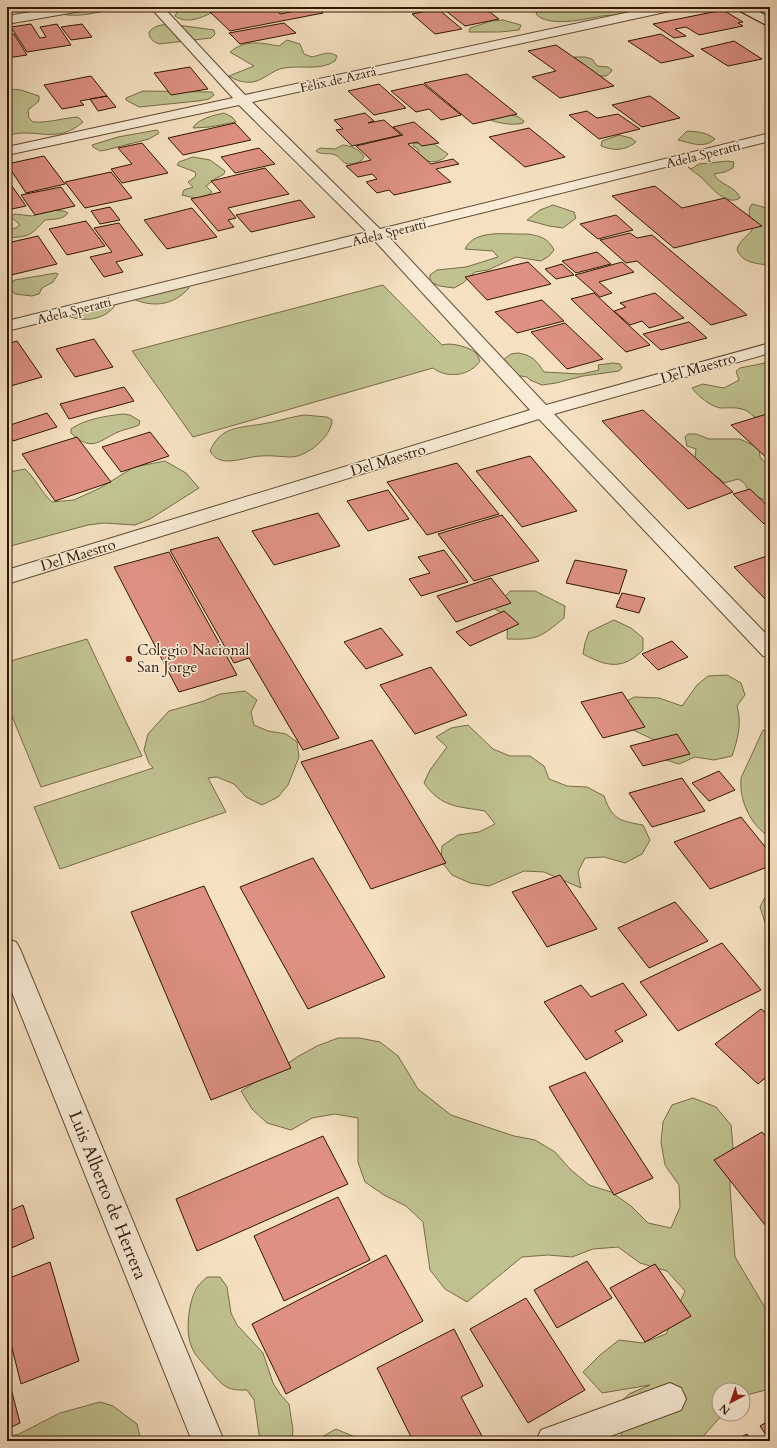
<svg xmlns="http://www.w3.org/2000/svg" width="777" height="1448" font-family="Cardo,serif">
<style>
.green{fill:#c0c290;stroke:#786c49}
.building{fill:#de9182;stroke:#311602}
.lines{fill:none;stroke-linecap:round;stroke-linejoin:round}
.street-casing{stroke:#624932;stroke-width:2}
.secondary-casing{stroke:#311602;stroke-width:2}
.street{fill:#f8ecd7;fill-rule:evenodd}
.secondary{fill:#f8ecd7;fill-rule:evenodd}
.poi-dot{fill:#8f2418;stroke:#f8ecd7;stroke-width:1.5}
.labels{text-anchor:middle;stroke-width:3;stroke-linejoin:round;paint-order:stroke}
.far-street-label{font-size:13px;fill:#311602;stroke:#f8ecd7}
.street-label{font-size:15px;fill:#311602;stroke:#f8ecd7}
.poi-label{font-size:15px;fill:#311602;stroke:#f8ecd7;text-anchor:start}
.near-street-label{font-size:18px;fill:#311602;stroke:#f8ecd7}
</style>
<rect width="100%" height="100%" fill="#f5e1c1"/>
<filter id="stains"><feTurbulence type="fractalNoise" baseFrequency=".005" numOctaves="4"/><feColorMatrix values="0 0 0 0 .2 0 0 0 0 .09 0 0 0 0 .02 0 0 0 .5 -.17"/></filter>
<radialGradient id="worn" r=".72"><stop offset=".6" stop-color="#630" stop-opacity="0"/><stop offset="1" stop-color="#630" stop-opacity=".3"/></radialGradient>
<path class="green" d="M68,7h49c-15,5 -43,12 -58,6z
M192,7l6,2 26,-2c-14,6 -35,20 -49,9l2,-4z
M539,7h102c-8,11 -27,7 -39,9 -16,3 -54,12 -66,-2z
M503,20l18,5 -2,5 -19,2h-31l1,-4 21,-7z
M170,24l44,6 1,4 -4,4 -52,6c-6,-3 -10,-5 -10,-12 6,-7 12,-7 21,-8z
M287,40l13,4 4,10 8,3c9,-2 16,-7 25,-1l-2,5c-14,10 -35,4 -51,7 -12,2 -20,12 -31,14 -9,1 -16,-1 -24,-6l25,-10 -24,-14c16,-13 31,-9 49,-6z
M574,57h11l7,2 5,7 11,1 4,3 -1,2 -5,4h-11z
M7,85l4,4 10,1 18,6v5l-11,9 1,8 4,4c16,1 30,-4 45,-5l5,5c-27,24 -50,4 -76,14z
M143,91l69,1 2,3 -5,4 -11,2 -59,6 -13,-7v-2z
M224,113l8,4 4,5 -26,5 -17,1c4,-9 22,-13 31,-15z
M508,115l9,1 7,5 -1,2c-10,3 -26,0 -35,-4z
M157,130l2,3 -10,6 -43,11 -6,1 -7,-4 -1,-2 26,-8z
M687,131c11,1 19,1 28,8 -11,10 -24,4 -37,1z
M619,135l12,3 5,4c-11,9 -22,9 -35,4l1,-5z
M414,143l20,1 14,10c-7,10 -23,10 -30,1v-6l-5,-3z
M343,145c8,1 17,4 21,12l-3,4c-21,9 -17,-5 -29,-7 -6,-1 -11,1 -16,-3l4,-3 15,1z
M193,157l17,3 15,11 -1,3 -9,5 -9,7 6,6c-9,8 -19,6 -30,3l2,-5 9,-3 -5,-5 7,-5 1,-3 -1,-2 -18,-7 2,-3z
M728,161l6,1 -1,6 -8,4 -11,2c5,11 22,12 26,24 -14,9 -30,-12 -39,-21 -4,-3 -9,-6 -13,-10l3,2 8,-5z
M752,204l18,5v56c-12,-1 -29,-2 -33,-16 3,-9 10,-12 15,-19 1,-9 -7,-18 0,-26z
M553,205l21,7 2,6 -13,10 -14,-2 -22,-6 13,-10z
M50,210l14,1 4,2c-5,7 -15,6 -23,7 -16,17 -15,16 -38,18v-9l9,-1 4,-3 -9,-8 3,-3 18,2z
M528,234c12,2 20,4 26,16l-5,6 -8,5 -25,-4 -28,13 -13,2 -12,11 -9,5 -14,-2 -10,-4v-7l7,-5 29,-3 32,-10 -5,-6 -28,-2c10,-21 43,-14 63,-15z
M56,273l2,1 -5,8 -11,6 -3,6 -7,2 -17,-2 -7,-8 2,-3 5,-3z
M187,284l2,4c-16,18 -37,20 -58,10z
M383,285l59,60c9,-3 27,2 34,8 2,2 3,6 4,8 -10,15 -33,18 -47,7l-240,69 -61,-86z
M114,303v4c-13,15 -34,15 -51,7z
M518,353c14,2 19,8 26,19l37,2 18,-4 -1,-5 15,-2 7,1 2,4 -3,3 -36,5 -27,7 -14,2 -12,-5 -3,-3 -13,-2 -15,-12 12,-9z
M770,362v60c-5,-1 -11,-2 -15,-5 -5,-3 -7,-7 -13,-8 -7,-2 -15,-1 -22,-1 -10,-2 -22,-12 -28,-20l11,-4 21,4 15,-8 -3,-9 4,-3z
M123,414l7,1 10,6 -1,4c-6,3 -14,4 -21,7 -21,10 -26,20 -47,1v-4c14,-10 35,-13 52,-15z
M304,415l23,2 5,3c0,16 -24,36 -40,37 -10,0 -21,-2 -31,-1 -15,0 -41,14 -51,-5 11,-25 29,-23 52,-27 14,-2 28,-7 42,-9z
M688,434h8l13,5h31l19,9 1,9 10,11v34c-6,-3 -13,-4 -19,-9 -6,-6 -4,-10 -13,-14l-14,4 -5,-5 -13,-6 -11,-14 1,-9 -9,-3 -2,-9z
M165,461l21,12 13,15 -49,31 -15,6 -31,-2 -16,2 -81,22v-74l2,-1 16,-3c11,10 16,23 27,33l22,-2 26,-12 34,-21z
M510,591h25l30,15 -1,12c-23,19 -26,22 -57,21l1,-22 -13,-8z
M614,620l17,8 12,10v12c-20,20 -36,17 -60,4l2,-11 4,-11z
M87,639l55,117 -101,31 -34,-83v-42z
M727,675l14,8 4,12 -8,11c5,17 1,33 -5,50l-18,4 -19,-3 -16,7 -19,-6 5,-13 -34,-16 -11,-24 14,-8 25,1 23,8 15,-21 11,-9z
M245,691l12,9 -6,12 3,13 14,6 18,3 11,8 2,15 -11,28 -10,12 -16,8 -16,-8 -12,-13 -17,-7 -9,1 18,34 -166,57 -26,-62 119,-39 -4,-5 -5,-13 4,-16 21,-23 35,-10 16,-7z
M468,725l25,24 17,7h20l14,10 5,13 18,7 20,1 17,9c8,23 15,25 39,29l7,15 -8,14 -17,9 -21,-6 -19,1 -7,14 3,16 -37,-16 -20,-1 -35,15 -19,-3 -18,-8 -11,-14 1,-15 16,-11 21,-3 16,-8 -10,-13c-28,-5 -43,-3 -61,-28l6,-13 17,-23 -11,-10 15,-9z
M763,730l7,2v105c-19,-11 -31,-36 -29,-59z
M769,893h1v45l-10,-31 4,-8z
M338,1038h21l21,4 18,14 20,33 33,26 63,21 21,4 20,12 15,17 19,16 22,7 20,14 17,17 23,5 9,-21 -1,-22 -14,-20 -4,-23 2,-20 9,-17 21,-7 23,9 15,18 2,22 -3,19v21l5,70 35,59v73l-24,6 -3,2v-7h-24v24h4l-24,27h-72l-5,-5 -11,-25 18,-17 21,-9 -48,8 -19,-21 17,-17 19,-15 24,3 23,-9 19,-43 -18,-20 -27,-8 -22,-16 -25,2 -21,8 -24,-2 -26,2 -55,45 -22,-13 -15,-19 -7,-48 -17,-16 -22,-11 -19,-13 -7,-20v-44l-23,-4 -23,4 -21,12 -24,-7 -15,-14 -11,-18 19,-12 19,-9 18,-13 20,-11z
M207,1277h13l7,10 4,26 6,12 26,28 10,30 7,11 9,10 4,26 -1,11h-32l-6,-41 -7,-10c-22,1 -24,-5 -38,-20 -7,-8 -15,-15 -18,-25 -6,-14 -2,-47 7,-59 2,-3 6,-6 9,-9z
M100,1402l13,4 24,18 4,17h-134v-4l12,-3 41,-21z
M336,1429l26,11 13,-2 3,3h-59l3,-4z"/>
<path class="building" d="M238,7h35l7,7 36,-7 7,6 -93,18 -20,-19z
M441,7h42l16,12 -34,7z
M588,7h27l-21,4z
M438,9l24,20 -27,5 -23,-20z
M723,10l20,12 -5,1 5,3 -44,9 -13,-8 -11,2 11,7 -12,2 -21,-14z
M284,23l12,10 -56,11 -11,-11z
M31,24l9,14 6,-1 -6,-10 17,-3 14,21 -44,7 -16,-25z
M82,24l10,13 -21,3 -10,-13z
M14,34l13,21 -20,3v-23z
M661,34l33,22 -33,7 -33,-22z
M734,41l28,18 -34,7 -27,-17z
M556,45l29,20 29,21 -54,12 -28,-21 24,-6 -28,-20z
M190,67l18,22 -37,6 -17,-22z
M467,74l50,40 -44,10 -49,-41z
M91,76l16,20 -27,5 4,4 -22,4 -18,-24z
M379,84l27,24 -32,7 -26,-24z
M423,84l38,31 -20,5 -12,-11 -13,3 -25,-21z
M107,96l9,11 -18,4 -8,-12z
M650,96l30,22 -38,9 -30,-22z
M587,111l10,7 21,-4 22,15 -41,10 -30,-24z
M365,113l9,8 -6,2 16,-3 17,15 -49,11 -16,-16 7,-1 -9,-9z
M414,122l25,21 -17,3 -5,-4 -9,2 23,20 22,-5 6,5 -23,5 15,13 -57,13 -5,-5 -12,3 -11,-11 11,-3 -5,-5 -14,3 -12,-11 25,-6 -15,-14 47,-11 -10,-8z
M235,123l16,17 -68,15 -15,-17z
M529,128l36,29 -40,10 -36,-30z
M142,143l26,30 -46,10 -11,-14 21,-5 -14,-16z
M259,148l16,16 -40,9 -14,-16z
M44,156l21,28 -39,9 -19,-29z
M265,168l24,26 -61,14 8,10 -8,2 6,7 -16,4 -27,-32 30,-7 -10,-11z
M111,172l21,26 -47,10 -20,-26z
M7,179l19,27 -19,4z
M655,186l27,22 43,-10 37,28 -88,22 -62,-52z
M61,187l14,19 -40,9 -14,-20z
M300,200l15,17 -64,15 -15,-17z
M110,207l10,13 -20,4 -9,-13z
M192,208l25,29 -50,12 -23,-29z
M616,215l17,15 -35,9 -18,-15z
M86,221l19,25 -38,9 -18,-26z
M119,223l24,32 -27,7 7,10 -19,5 -14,-20 22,-5 -18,-24z
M630,233l7,5 15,-3 95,80 -36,10 -74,-64 -11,2 -26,-23z
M38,236l19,28 -50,12v-33z
M597,252l14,12 -35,9 -14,-12z
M528,262l23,22 -64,16 -22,-23z
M622,262l12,10 -35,10 13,11 -12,4 -25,-22z
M562,264l12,11 -18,4 -11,-10z
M594,293l56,52 -24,7 -55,-53z
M655,293l29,25 -35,10 -7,-7 -12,4 -16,-14 12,-4 -6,-4z
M542,300l22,21 -47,12 -22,-21z
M689,322l18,16 -46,12 -18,-16z
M565,323l38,36 -36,10 -36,-37z
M94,339l19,28 -38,10 -19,-28z
M17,341l25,36 -35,10v-43z
M124,387l10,14 -65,18 -9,-15z
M643,410l90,82 -45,17 -86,-88z
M47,413l10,14 -44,14 -6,-9v-6z
M770,413v48l-39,-36z
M150,432l19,24 -48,16 -19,-25z
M77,437l34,45 -56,19 -33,-47z
M530,456l47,55 -55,16 -46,-56z
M457,463l42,51 -72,21 -40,-53z
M750,489l20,19v14l-6,2 -31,-30z
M388,490l21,29 -41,12 -21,-30z
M318,513l22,33 -66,19 -22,-34z
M502,515l37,46 -65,20 -36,-47z
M218,537l62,104 59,97 -36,12 -54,-92 -15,5 -64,-113z
M444,550l24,32 -47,14 -12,-17 21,-6 -12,-16z
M169,552l68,123 -58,17 -65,-125z
M770,555v49l-36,-37z
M575,560l52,10 -8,24 -53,-11z
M491,578l20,25 -55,19 -19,-26z
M622,593l23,5 -6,15 -23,-6z
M504,611l15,13 -49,22 -14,-14z
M381,628l22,27 -37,14 -22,-27z
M672,641l16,16 -30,13 -16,-16z
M431,667l36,48 -52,19 -35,-49z
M622,692l23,35 -42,11 -22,-36z
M677,734l13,20 -47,12 -13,-20z
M372,740l74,123 -75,26 -70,-127z
M719,771l16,19 -26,11 -17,-18z
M682,778l23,33 -53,16 -23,-34z
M741,817l29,36v13l-60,23 -36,-47z
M313,858l72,119 -77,32 -68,-122z
M560,875l37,54 -50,18 -35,-55z
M204,886l87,182 -80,32 -80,-188z
M675,902l33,39 -59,27 -31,-40z
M722,943l39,47 -83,41 -38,-49z
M623,983l24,32 -32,16 8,10 -37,19 -42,-58 37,-17 10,12z
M761,1009l9,7v58l-12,10 -43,-40z
M585,1072l68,106 -39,17 -65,-108z
M762,1132l8,10v81l-5,2 -51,-65z
M323,1136l25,48 -151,67 -21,-52z
M338,1197l32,63 -86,41 -30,-65z
M23,1205l11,33 -27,12v-38z
M386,1255l37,66 -137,73 -34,-70z
M587,1261l25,37 -55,30 -23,-38z
M50,1262l29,99 -58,23 -14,-56v-49z
M655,1264l36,52 -46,26 -35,-54z
M526,1298l59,92 -57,33 -58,-94z
M454,1329l29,57 -22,11 22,41 -5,3h-65l-36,-73z
M7,1373l13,50 -13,6z
M770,1420v21l-10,-15z
M747,1434l4,7h-18z"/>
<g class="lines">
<g class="street-casing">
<path id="street" d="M60,7h27l-2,3 -4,1 -74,13v-8z
M150,7h13l82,88 408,-88h23l-2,3 -4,1 -418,91 128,127 390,-96v8l-382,95 158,169 224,-62v10l-216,61 216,224v20l-7,-2 -224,-237 -532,165v-14l523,-160 -156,-170 -367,91v-10l360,-89 -128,-127 -232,50v-8l226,-49z
M7,939l9,3 4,7 204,492h-32l-185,-461z
M670,1383l11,5 5,11 -5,11 -84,31h-61l5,-11z"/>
</g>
<g class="secondary-casing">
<path id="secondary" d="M736,7h15l19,11v9l-32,-17z"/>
</g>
<use href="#street" class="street"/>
<use href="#secondary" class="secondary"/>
</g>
<circle class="poi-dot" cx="129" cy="659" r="4"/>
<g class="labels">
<g class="far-street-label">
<text transform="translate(338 79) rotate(-13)" y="5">Félix de Azará</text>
<text transform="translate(703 154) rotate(-14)" y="5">Adela Speratti</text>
<text transform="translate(389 232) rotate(-14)" y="5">Adela Speratti</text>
<text transform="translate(74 310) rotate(-14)" y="5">Adela Speratti</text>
</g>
<g class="street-label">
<text transform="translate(698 368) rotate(-16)" y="5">Del Maestro</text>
<text transform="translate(388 460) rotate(-17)" y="5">Del Maestro</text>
<text transform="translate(78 555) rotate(-17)" y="5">Del Maestro</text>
</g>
<g class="poi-label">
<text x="137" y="655">Colegio Nacional<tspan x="137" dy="17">San Jorge</tspan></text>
</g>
<g class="near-street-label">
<text transform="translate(108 1195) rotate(68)" y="6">Luis Alberto de Herrera</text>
</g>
</g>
<rect width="777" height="1448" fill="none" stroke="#f5e1c1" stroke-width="24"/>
<rect x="8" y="8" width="761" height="1432" fill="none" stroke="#311602" stroke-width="2"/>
<rect x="12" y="12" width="753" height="1424" fill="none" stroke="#311602"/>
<g transform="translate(731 1402) rotate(221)"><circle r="19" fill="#f8ecd7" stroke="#a89682"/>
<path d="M0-3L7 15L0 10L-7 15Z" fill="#8f2418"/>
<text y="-6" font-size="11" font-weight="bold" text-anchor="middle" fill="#311602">N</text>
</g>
<rect width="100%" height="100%" filter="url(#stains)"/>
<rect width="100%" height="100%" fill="url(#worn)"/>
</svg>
